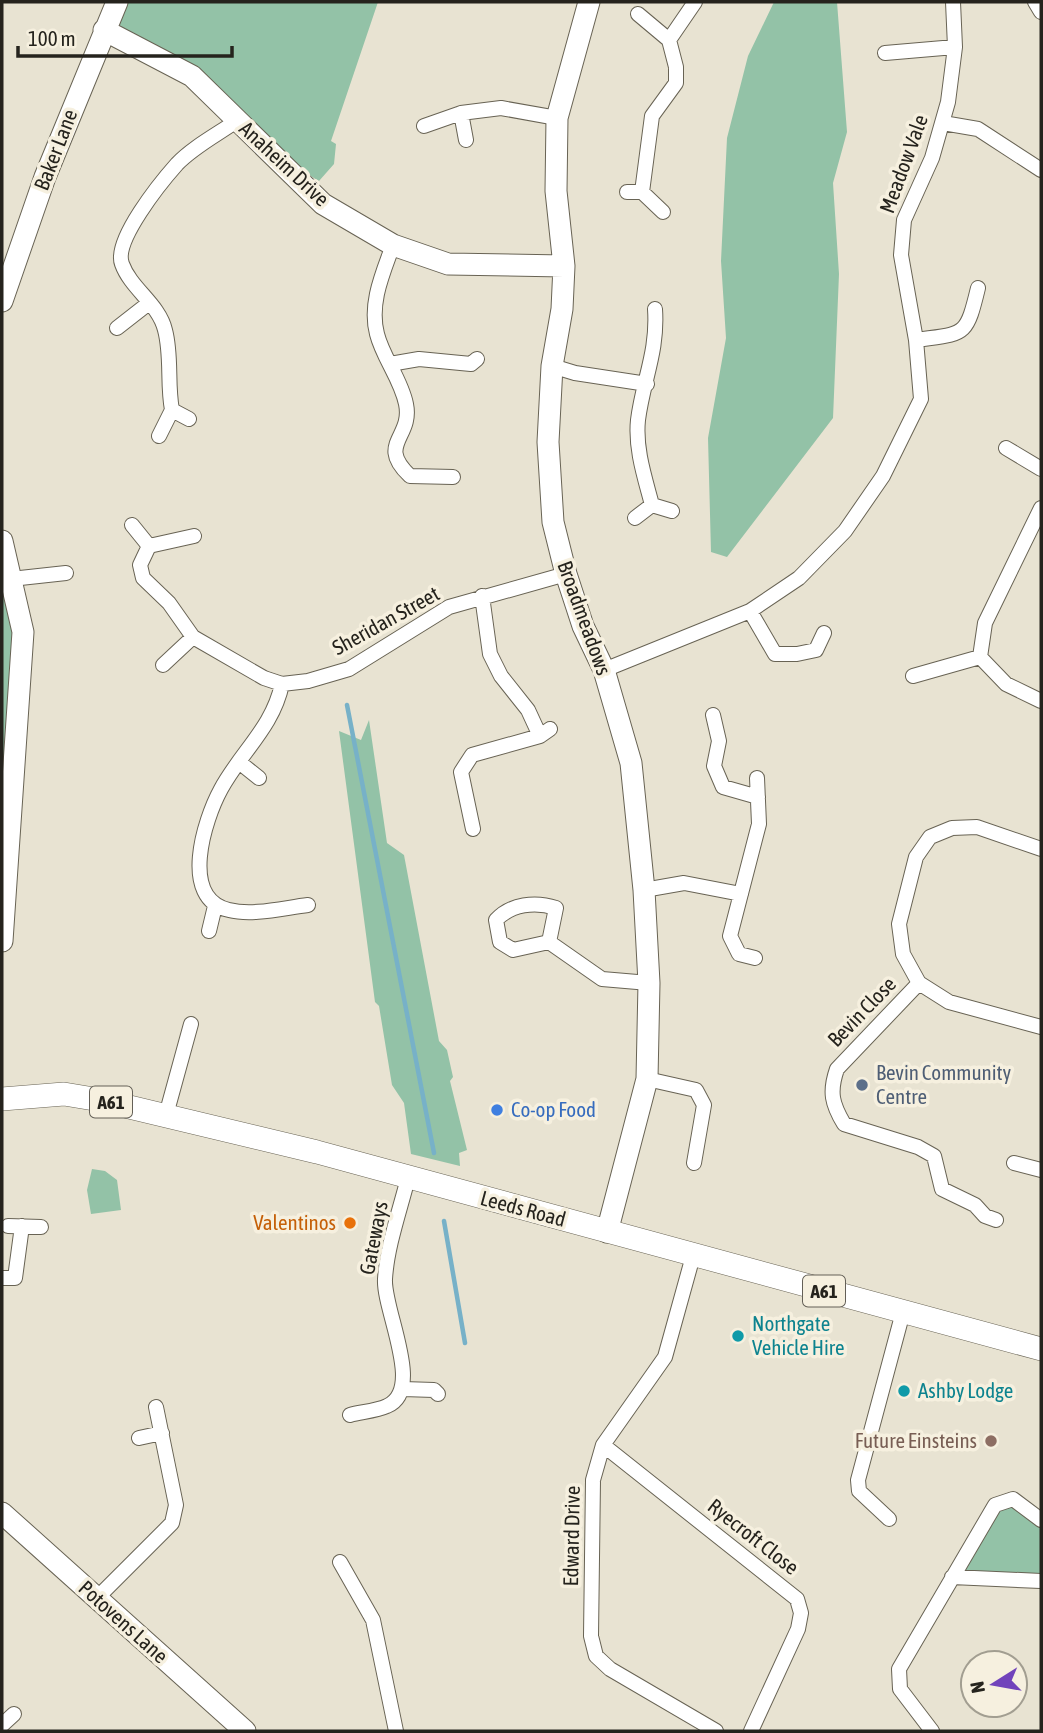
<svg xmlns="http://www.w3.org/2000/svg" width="1043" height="1733" font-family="'Asap Condensed',sans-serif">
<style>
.green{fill:#93c2a7}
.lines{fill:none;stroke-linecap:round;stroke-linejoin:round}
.stream{stroke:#77b1c8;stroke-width:4.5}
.street-casing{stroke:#686354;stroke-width:16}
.secondary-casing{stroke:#686354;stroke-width:23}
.primary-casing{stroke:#686354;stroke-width:24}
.street{stroke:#fff;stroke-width:14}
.secondary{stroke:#fff;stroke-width:21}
.primary{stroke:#fff;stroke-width:23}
.service-dot{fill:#5c6f8a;stroke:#f6f0df;stroke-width:2.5}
.shop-dot{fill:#3f7fe0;stroke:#f6f0df;stroke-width:2.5}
.food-dot{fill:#e8710a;stroke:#f6f0df;stroke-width:2.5}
.culture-dot{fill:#0f9aa8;stroke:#f6f0df;stroke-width:2.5}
.education-dot{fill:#8d6e63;stroke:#f6f0df;stroke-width:2.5}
.labels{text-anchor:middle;stroke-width:7;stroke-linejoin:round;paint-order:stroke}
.shield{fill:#f6f0df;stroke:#646057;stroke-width:2}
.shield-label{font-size:19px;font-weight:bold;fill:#25231d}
.street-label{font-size:21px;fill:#25231d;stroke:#f6f0df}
.service-label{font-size:21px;fill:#4e5e75;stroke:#f6f0df;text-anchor:start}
.shop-label{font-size:21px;fill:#366cbe;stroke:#f6f0df;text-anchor:start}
.food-label{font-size:21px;fill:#c56008;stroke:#f6f0df;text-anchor:end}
.culture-label{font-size:21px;fill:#0d838f;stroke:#f6f0df;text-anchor:start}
.education-label{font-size:21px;fill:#785e54;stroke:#f6f0df;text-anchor:end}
</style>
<rect width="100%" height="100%" fill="#e8e3d2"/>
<path class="green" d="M117,2h261l-47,139 5,3 -2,20 -15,17 -22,-13 -105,-92 -88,-46z
M774,2h63l10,130 -14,51 6,91 -6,144 -106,139 -16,-5 -3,-114 18,-100 -5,-77 6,-123 21,-82z
M2,541l19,76 -19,210z
M369,720l18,123 17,12 35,186 8,9 6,27 -3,4 17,69 -8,3 1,13 -49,-12 -7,-51 -12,-18 -13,-79 -4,-4 -36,-271 22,9z
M92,1169l13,2 12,9 4,30 -30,4 -4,-24z
M1013,1499l28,21v61l-89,-4 43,-72z"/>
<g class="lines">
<path class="stream" d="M347,705l87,448
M444,1221l21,122"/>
<g class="street-casing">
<path id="street" d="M1035,2l6,10
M638,14l31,26
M885,53l70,-6
M461,113l5,27
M943,123l35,6 63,41
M424,126l37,-13 40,-5 56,10
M627,192h15
M663,212l-21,-20 10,-76 24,-33v-16l-7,-27 26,-38
M393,245c-10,28 -24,58 -16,89 6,24 24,45 29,70 7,34 -30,40 4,72l43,1
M117,328l32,-25
M916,340c49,-7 50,-2 62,-52
M390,364l29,-5 52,5 6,-5
M552,366l23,7 72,11
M189,419l-17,-9c-5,-26 0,-54 -7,-80 -6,-26 -34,-41 -43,-66 -9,-23 39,-82 55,-100 16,-17 41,-30 61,-44
M159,436l13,-26
M1006,448l35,21
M652,505c-7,-27 -17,-56 -14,-85 5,-40 20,-68 17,-111
M1041,508l-56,115 -5,34 26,27 35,17
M635,518l17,-13 20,6
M132,525l17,21 -9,19 3,13 26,25 24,34 71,41 18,6 26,-3 41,-12 100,-62 117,-33
M149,546l45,-10
M11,579l55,-6
M482,596l8,58 11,22 27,34 12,26
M750,611l25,43h22l19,-4 8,-17
M163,665l30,-28
M604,670l146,-59 49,-33 46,-47 38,-55 38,-77 -5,-59 -15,-85 3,-35 28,-62 16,-56 7,-55 -2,-45
M913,676l67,-19
M282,684c-9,43 -41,68 -61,105 -17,31 -42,110 8,121 24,6 54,-2 79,-5
M713,715l6,26 -5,25 9,21 35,10
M239,762l20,16
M473,829l-12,-57 11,-17 68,-19 10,-7
M1041,849l-64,-22 -25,1 -22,9 -14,20 -17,67 4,30 16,29 30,19 92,25
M644,890l40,-7 57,11
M209,931l6,-25
M549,942l7,-34c-21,-7 -45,-4 -60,12l4,22 13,8 36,-8 53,37 47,4
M755,958l-16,-4 -9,-18 29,-112 -2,-46
M919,983l-82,86c-8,23 -5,35 7,55l74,23 16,9 8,33 33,16 10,11 11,4
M647,1079l49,11 8,15 -10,58
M166,1115l25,-91
M1014,1163l27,7
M8,1226l33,1
M693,1256l-28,101 -62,88 -10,35 -2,156 5,20 14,13 106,62
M2,1278h13l7,-52
M403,1389l31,1 4,4
M350,1415c11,-3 26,-4 37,-9 38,-16 -4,-96 -2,-127 2,-33 15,-69 23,-101
M139,1438l23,-5
M603,1445l194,154 4,14 -3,16 -47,102
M889,1519l-30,-28 -1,-11 45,-168
M340,1562l33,58 23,111
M952,1577l89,4
M97,1598l75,-75 4,-18 -20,-98
M2,1725l12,-11
M932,1731l-32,-42 -1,-20 96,-164 18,-6 28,21"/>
</g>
<g class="secondary-casing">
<path id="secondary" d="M589,2l-32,116 -1,73 8,75 -2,43 -10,57 -4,76 5,80 13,52 17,52 21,44 27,93 13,127 5,93 -2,96 -40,153
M104,30l88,46 131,128 70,41 55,19 116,2
M2,301l43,-124 72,-175
M2,541l21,91 -21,309
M2,1513l243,218"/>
</g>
<g class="primary-casing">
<path id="primary" d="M2,1099l62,-5 36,6 217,52 724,197"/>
</g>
<use href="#street" class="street"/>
<use href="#secondary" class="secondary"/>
<use href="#primary" class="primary"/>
</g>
<circle class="service-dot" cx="862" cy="1085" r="7"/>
<circle class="shop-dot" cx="497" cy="1110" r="7"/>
<circle class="food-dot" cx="350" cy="1223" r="7"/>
<g class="culture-dot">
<circle cx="738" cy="1336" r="7"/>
<circle cx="904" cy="1391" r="7"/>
</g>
<circle class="education-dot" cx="991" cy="1441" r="7"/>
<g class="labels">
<g class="shield">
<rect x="90" y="1086.5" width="42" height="31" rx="5"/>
<rect x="803" y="1275.5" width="42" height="31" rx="5"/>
</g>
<g class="shield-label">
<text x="111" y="1109">A61</text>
<text x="824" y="1298">A61</text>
</g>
<g class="street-label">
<text transform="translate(56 150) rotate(-69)" y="7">Baker Lane</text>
<text transform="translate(284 164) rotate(43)" y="7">Anaheim Drive</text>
<text transform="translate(904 164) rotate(-70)" y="7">Meadow Vale</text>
<text transform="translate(584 618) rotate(70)" y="7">Broadmeadows</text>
<text transform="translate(386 621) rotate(-29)" y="7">Sheridan Street</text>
<text transform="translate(862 1012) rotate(-46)" y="7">Bevin Close</text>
<text transform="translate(523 1209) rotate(15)" y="7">Leeds Road</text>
<text transform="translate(374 1238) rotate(-79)" y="7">Gateways</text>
<text transform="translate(572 1536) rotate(-89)" y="7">Edward Drive</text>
<text transform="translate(753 1537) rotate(38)" y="7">Ryecroft Close</text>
<text transform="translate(123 1622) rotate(42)" y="7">Potovens Lane</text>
</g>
<g class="service-label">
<text x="876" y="1080">Bevin Community<tspan x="876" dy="24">Centre</tspan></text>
</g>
<g class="shop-label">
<text x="511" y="1117">Co-op Food</text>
</g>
<g class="food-label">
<text x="336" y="1230">Valentinos</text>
</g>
<g class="culture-label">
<text x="752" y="1331">Northgate<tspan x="752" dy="24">Vehicle Hire</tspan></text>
<text x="918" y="1398">Ashby Lodge</text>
</g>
<g class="education-label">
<text x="977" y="1448">Future Einsteins</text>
</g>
</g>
<rect width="1043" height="1733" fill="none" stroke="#25231d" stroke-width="7"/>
<g transform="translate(994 1684) rotate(259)"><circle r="33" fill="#f6f0df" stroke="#a29e91" stroke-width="2"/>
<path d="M0-5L12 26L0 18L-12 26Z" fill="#7143bb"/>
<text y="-10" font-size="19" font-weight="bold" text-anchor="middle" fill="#25231d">N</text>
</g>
<path d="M18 46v10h214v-10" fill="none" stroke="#25231d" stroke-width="3.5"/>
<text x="28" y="46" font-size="21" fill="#25231d" stroke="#f6f0df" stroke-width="5" paint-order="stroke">100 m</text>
</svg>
